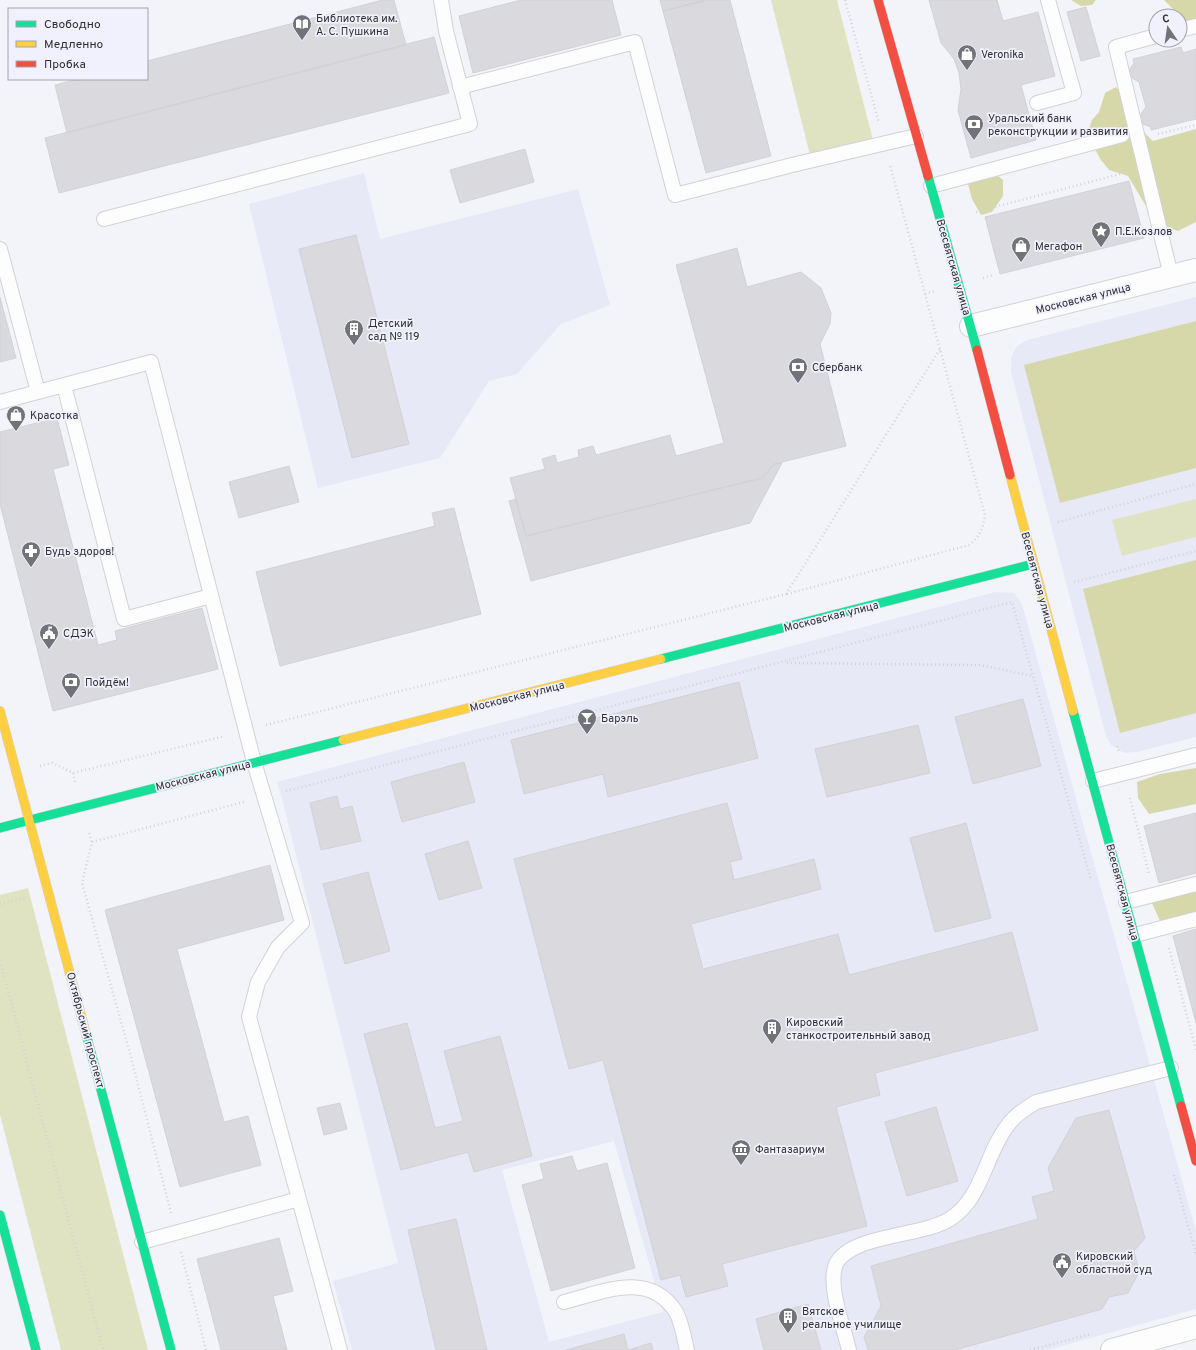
<svg xmlns="http://www.w3.org/2000/svg" width="1196" height="1350" font-family="Overpass,sans-serif">
<style>
.built{fill:#e7e9f7;fill-rule:evenodd}
.green{fill:#e0e3c2}
.forest{fill:#d6d8a9}
.building{fill:#dadade;stroke:#d2d1d6}
.lines{fill:none;stroke-linecap:round;stroke-linejoin:round}
.lane-casing{stroke:#d1d2d7;stroke-width:16}
.street-casing{stroke:#d1d2d7;stroke-width:24}
.fast-casing{stroke:#d1d2d7;stroke-width:10}
.slow-casing{stroke:#d1d2d7;stroke-width:10}
.jam-casing{stroke:#d1d2d7;stroke-width:10}
.path{stroke:#d2d3d4;stroke-width:2.5;stroke-dasharray:1 3;stroke-linecap:butt}
.lane{stroke:#fdfdfe;stroke-width:14}
.street{stroke:#fdfdfe;stroke-width:22}
.fast{stroke:#16e098;stroke-width:9}
.slow{stroke:#ffcf43;stroke-width:9}
.jam{stroke:#f24e42;stroke-width:9}
.labels{text-anchor:middle;stroke-width:3.5;stroke-linejoin:round;paint-order:stroke}
.poi-label{font-size:11px;fill:#2d2e32;stroke:#f0f1fd;text-anchor:start}
.street-label{font-size:11px;fill:#2d2e32;stroke:#f0f1fd}
</style>
<rect width="100%" height="100%" fill="#f3f4fa"/>
<path class="built" d="M364,173l16,66 198,-50 32,116 -49,19 -44,50 -28,7 -49,77 -122,30 -69,-284z
M1196,297v440l-59,15 -13,1 -13,-8 -5,-9 -95,-364v-14l6,-12 10,-6z
M995,592l19,1 8,11 174,627v78l-149,41h-695l-19,-69 65,-18 -116,-464 -5,-17zM614,1141l49,171 -114,30 -47,-172z"/>
<path class="green" d="M771,0h66l36,140 -63,15z
M1196,499v38l-74,19 -10,-36z
M28,888l120,462h-87l-61,-235v-220z"/>
<path class="forest" d="M1071,0h25l-4,5 -11,1z
M1164,0h32v21h-11z
M1116,87c16,17 19,39 37,54l43,-12v93l-18,9 -14,-5 -18,-20 -18,-30 -19,-6 -8,-10 -14,-25 5,-15 7,-8 6,-19z
M987,167l16,13v16l-11,16 -11,3 -9,-16 -4,-15 6,-15z
M1196,321v147l-136,35 -36,-138z
M1196,560v153l-76,20 -37,-144z
M1196,768v36l-47,10 -11,-16 -1,-16 23,-8z
M1196,878v39l-36,4 -8,-18 8,-12z"/>
<path class="building" d="M383,0h11l12,45 -339,88 -12,-48 23,-6h69v-18z
M521,0h91l9,35 -148,38 -14,-57z
M660,0h45v1l-42,10z
M730,0l41,156 -65,17 -43,-162 42,-11z
M929,0h68l6,21 35,-9 17,64 -34,9 15,55 -65,18 -13,-48 3,-21 -2,-16 -5,-14 -13,-16z
M1086,7l14,49 -19,5 -14,-49z
M434,37l15,56 -390,100 -14,-55z
M1181,47l2,6 13,-4v70l-45,11v-3l-8,-3 -2,-10 5,-7 -7,-25 -7,-4 -2,-9 4,-6 -1,-4z
M525,149l9,33 -74,21 -10,-33z
M1129,181l15,57 -144,36 -15,-57z
M356,235l53,209 -57,14 -53,-209z
M737,248l10,39 54,-15 20,16 10,25 -1,11 -10,20 26,102 -72,18 -12,14 -236,58 -16,-58 35,-9 -3,-10 13,-4 2,8 22,-6 -1,-7 15,-4 3,9 74,-20 6,21 48,-13 -48,-178z
M0,297l16,61 -16,4z
M57,418l12,47 -16,4 45,176 19,-5 -2,-9 87,-23 16,61 -165,42 -53,-207v-72z
M782,463l-32,60 -219,58 -22,-80 7,-2 10,37 236,-58 12,-14z
M289,466l10,36 -60,16 -10,-36z
M454,508l27,106 -201,52 -24,-94 179,-46 -3,-13z
M739,682l19,76 -150,39 -5,-23 -79,20 -13,-54z
M1023,699l18,67 -68,18 -18,-67z
M918,725l12,48 -103,24 -12,-48z
M464,762l11,40 -73,20 -11,-40z
M337,796l3,13 12,-3 9,35 -40,9 -11,-47z
M727,803l15,56 -12,3 4,18 80,-21 7,30 -130,35 12,45 135,-35 11,41 163,-43 26,98 -163,43 5,22 -44,12 31,119 -145,38 6,22 -42,11 -6,-22 -19,5 -58,-220 -34,9 -55,-210z
M1196,813v60l-37,10 -15,-57z
M966,823l25,95 -56,14 -25,-94z
M468,841l14,47 -43,12 -14,-46z
M270,865l14,55 -107,29 47,173 24,-6 13,49 -81,22 -75,-277z
M368,872l22,79 -45,13 -22,-80z
M1196,929v94l-23,-87z
M407,1023l28,105 28,-7 -19,-70 56,-15 32,120 -58,16 -6,-20 -67,18 -37,-136z
M340,1103l7,26 -23,6 -7,-27z
M936,1107l22,74 -51,15 -22,-74z
M1109,1110l36,128 -11,13 5,21 -11,21 -19,4 -7,12 -147,41h-87l-4,-13 17,-31 -10,-40 167,-47 -6,-22 22,-6 -6,-23 28,-50z
M572,1156l5,15 30,-8 28,105 -84,23 -29,-106 22,-6 -4,-15z
M456,1219l31,131h-51l-28,-120z
M279,1238l14,53 -20,5 14,54h-66l-24,-91z
M808,1304l13,46h-57l-8,-31z
M624,1334l4,16 23,-7 2,7h-87z"/>
<g class="lines">
<g class="lane-casing">
<path id="lane" d="M1180,30l16,-4
M1156,36l-40,11 55,229
M460,87l175,-45 40,153 117,-30 124,-29
M1037,103l37,-10 -26,-93
M931,186l191,-51
M104,219l366,-95 -24,-93 -5,-31
M0,249l38,143
M64,385l60,234 87,-23
M0,402l151,-40 103,400 48,161 -24,24 -20,35 -9,35 50,182
M1093,781l103,-26
M1126,902l70,-18
M1135,935l61,-16
M142,1242l157,-43 41,151
M564,1302c39,-10 85,-32 112,10 6,11 8,26 11,38
M849,1350c-5,-22 -22,-65 -13,-86 15,-30 86,-27 114,-45 33,-21 35,-65 58,-94 7,-10 18,-17 28,-23l135,-34"/>
</g>
<g class="street-casing">
<path id="street" d="M971,326l225,-56
M1112,1350l84,-23"/>
</g>
<g class="fast-casing">
<path id="fast" d="M928,176l49,174
M661,659l372,-95
M1073,711l108,395
M30,820l313,-80
M0,828l30,-8
M86,1034l85,316
M0,1215l36,135"/>
</g>
<g class="slow-casing">
<path id="slow" d="M1010,475l63,236
M0,711l86,323
M343,740l318,-81"/>
</g>
<g class="jam-casing">
<path id="jam" d="M878,0l50,176
M977,350l33,125
M1181,1106l15,55"/>
</g>
<path class="path" d="M845,0l34,123
M1042,123l2,11
M1158,134l38,-9
M976,212l148,-39
M983,278l10,-3
M925,294l10,-3
M1058,522l138,-38
M1074,582l122,-31
M787,594l182,-49c11,-9 14,-16 16,-30l-95,-350
M787,663l193,2 53,11
M266,725l520,-131 154,-245
M1117,746l2,6
M40,766l12,-3 21,10 152,-37
M73,773l2,9
M286,791l726,-189 79,278
M1130,798l19,76
M89,833l3,9
M0,904l25,-6
M1169,948l27,102
M0,961l103,389
M1174,1175l22,79
M171,1213l-42,-163 -47,-167 10,-41 152,-40
M181,1252l25,98
M1030,1350l61,-16"/>
<use href="#lane" class="lane"/>
<use href="#street" class="street"/>
<use href="#fast" class="fast"/>
<use href="#slow" class="slow"/>
<use href="#jam" class="jam"/>
</g>
<defs>
<g id="library-pin" transform="scale(1)"><path d="M0 17L-7.5 6A9.5 9.5 0 1 1 7.5 6Z" fill="#727378" stroke="#f0f1fd"/><path d="M-6-4Q-3-5.5-.7-3.5V5Q-3 3-6 4ZM6-4Q3-5.5 .7-3.5V5Q3 3 6 4Z" fill="#fff"/></g>
<g id="shop-pin" transform="scale(1)"><path d="M0 17L-7.5 6A9.5 9.5 0 1 1 7.5 6Z" fill="#727378" stroke="#f0f1fd"/><path d="M-5-2.5h2.3a2.7 3.5 0 0 1 5.4 0H5L5.5 6h-11ZM-1.5-2.5h3a1.5 2.3 0 0 0-3 0Z" fill="#fff"/></g>
<g id="bank-pin" transform="scale(1)"><path d="M0 17L-7.5 6A9.5 9.5 0 1 1 7.5 6Z" fill="#727378" stroke="#f0f1fd"/><path d="M-6-4H6V4H-6ZM0-2.3a2.3 2.3 0 1 0 0 4.6a2.3 2.3 0 1 0 0-4.6Z" fill="#fff"/></g>
<g id="sight-pin" transform="scale(1)"><path d="M0 17L-7.5 6A9.5 9.5 0 1 1 7.5 6Z" fill="#727378" stroke="#f0f1fd"/><path d="M0-6L1.8-2.2L6-1.7L2.9 1.2L3.7 5.4L0 3.3L-3.7 5.4L-2.9 1.2L-6-1.7L-1.8-2.2Z" fill="#fff"/></g>
<g id="building-pin" transform="scale(1)"><path d="M0 17L-7.5 6A9.5 9.5 0 1 1 7.5 6Z" fill="#727378" stroke="#f0f1fd"/><path d="M-4-6H4V6H1V3H-1V6H-4ZM-2.5-4.3h1.7v1.8h-1.7ZM.8-4.3h1.7v1.8H.8ZM-2.5-1h1.7V.8h-1.7ZM.8-1h1.7V.8H.8Z" fill="#fff"/></g>
<g id="pharmacy-pin" transform="scale(1)"><path d="M0 17L-7.5 6A9.5 9.5 0 1 1 7.5 6Z" fill="#727378" stroke="#f0f1fd"/><path d="M-2-6h4v4h4v4h-4v4h-4v-4h-4v-4h4Z" fill="#fff"/></g>
<g id="civic-pin" transform="scale(1)"><path d="M0 17L-7.5 6A9.5 9.5 0 1 1 7.5 6Z" fill="#727378" stroke="#f0f1fd"/><path d="M-.6-6.5H3V-4.5H.6V-3L4-1V1h2V6H-6V1h2V-1L-.6-3ZM-1.2 2.5V6h2.4V2.5Z" fill="#fff"/></g>
<g id="bar-pin" transform="scale(1)"><path d="M0 17L-7.5 6A9.5 9.5 0 1 1 7.5 6Z" fill="#727378" stroke="#f0f1fd"/><path d="M-6-5H6L.8 .8V4.5H3.5V6h-7V4.5H-.8V.8Z" fill="#fff"/></g>
<g id="museum-pin" transform="scale(1)"><path d="M0 17L-7.5 6A9.5 9.5 0 1 1 7.5 6Z" fill="#727378" stroke="#f0f1fd"/><path d="M0-6L6-3V-2H-6V-3ZM-5-1h2V3h-2ZM-1-1h2V3h-2ZM3-1h2V3H3ZM-6 4H6V6H-6Z" fill="#fff"/></g>
</defs>
<g fill-rule="evenodd">
<use href="#library-pin" x="302" y="24"/>
<use href="#shop-pin" x="967" y="54"/>
<use href="#bank-pin" x="974" y="124"/>
<use href="#sight-pin" x="1101" y="231"/>
<use href="#shop-pin" x="1021" y="246"/>
<use href="#building-pin" x="354" y="329"/>
<use href="#bank-pin" x="798" y="367"/>
<use href="#shop-pin" x="16" y="415"/>
<use href="#pharmacy-pin" x="31" y="551"/>
<use href="#civic-pin" x="49" y="633"/>
<use href="#bank-pin" x="71" y="682"/>
<use href="#bar-pin" x="587" y="718"/>
<use href="#building-pin" x="772" y="1028"/>
<use href="#museum-pin" x="741" y="1149"/>
<use href="#civic-pin" x="1062" y="1262"/>
<use href="#building-pin" x="788" y="1317"/>
</g>
<g class="labels">
<g class="poi-label">
<text x="316" y="22">Библиотека им.<tspan x="316" dy="13">А. С. Пушкина</tspan></text>
<text x="981" y="58">Veronika</text>
<text x="988" y="122">Уральский банк<tspan x="988" dy="13">реконструкции и развития</tspan></text>
<text x="1115" y="235">П.Е.Козлов</text>
<text x="1035" y="250">Мегафон</text>
<text x="368" y="327">Детский<tspan x="368" dy="13">сад № 119</tspan></text>
<text x="812" y="371">Сбербанк</text>
<text x="30" y="419">Красотка</text>
<text x="45" y="555">Будь здоров!</text>
<text x="63" y="637">СДЭК</text>
<text x="85" y="686">Пойдём!</text>
<text x="601" y="722">Барэль</text>
<text x="786" y="1026">Кировский<tspan x="786" dy="13">станкостроительный завод</tspan></text>
<text x="755" y="1153">Фантазариум</text>
<text x="1076" y="1260">Кировский<tspan x="1076" dy="13">областной суд</tspan></text>
<text x="802" y="1315">Вятское<tspan x="802" dy="13">реальное училище</tspan></text>
</g>
<g class="street-label">
<text transform="translate(954 267) rotate(74)" y="4">Всесвятская улица</text>
<text transform="translate(1083 298) rotate(-14)" y="4">Московская улица</text>
<text transform="translate(1038 580) rotate(75)" y="4">Всесвятская улица</text>
<text transform="translate(831 616) rotate(-14)" y="4">Московская улица</text>
<text transform="translate(517 696) rotate(-14)" y="4">Московская улица</text>
<text transform="translate(203 775) rotate(-14)" y="4">Московская улица</text>
<text transform="translate(1123 892) rotate(75)" y="4">Всесвятская улица</text>
<text transform="translate(86 1030) rotate(75)" y="4">Октябрьский проспект</text>
</g>
</g>
<rect x="8" y="8" width="140" height="72" fill="#f0f1fd" stroke="#a2a3ac"/>
<rect x="16" y="21" width="20" height="6" fill="#16e098" stroke="#a2a3ac"/>
<text x="44" y="28" font-size="12" fill="#2d2e32">Свободно</text>
<rect x="16" y="41" width="20" height="6" fill="#ffcf43" stroke="#a2a3ac"/>
<text x="44" y="48" font-size="12" fill="#2d2e32">Медленно</text>
<rect x="16" y="61" width="20" height="6" fill="#f24e42" stroke="#a2a3ac"/>
<text x="44" y="68" font-size="12" fill="#2d2e32">Пробка</text>
<g transform="translate(1168 28) rotate(347)"><circle r="19" fill="#f0f1fd" stroke="#a2a3ac"/>
<path d="M0-3L7 15L0 10L-7 15Z" fill="#727378"/>
<text y="-6" font-size="11" font-weight="bold" text-anchor="middle" fill="#2d2e32">С</text>
</g>
</svg>
